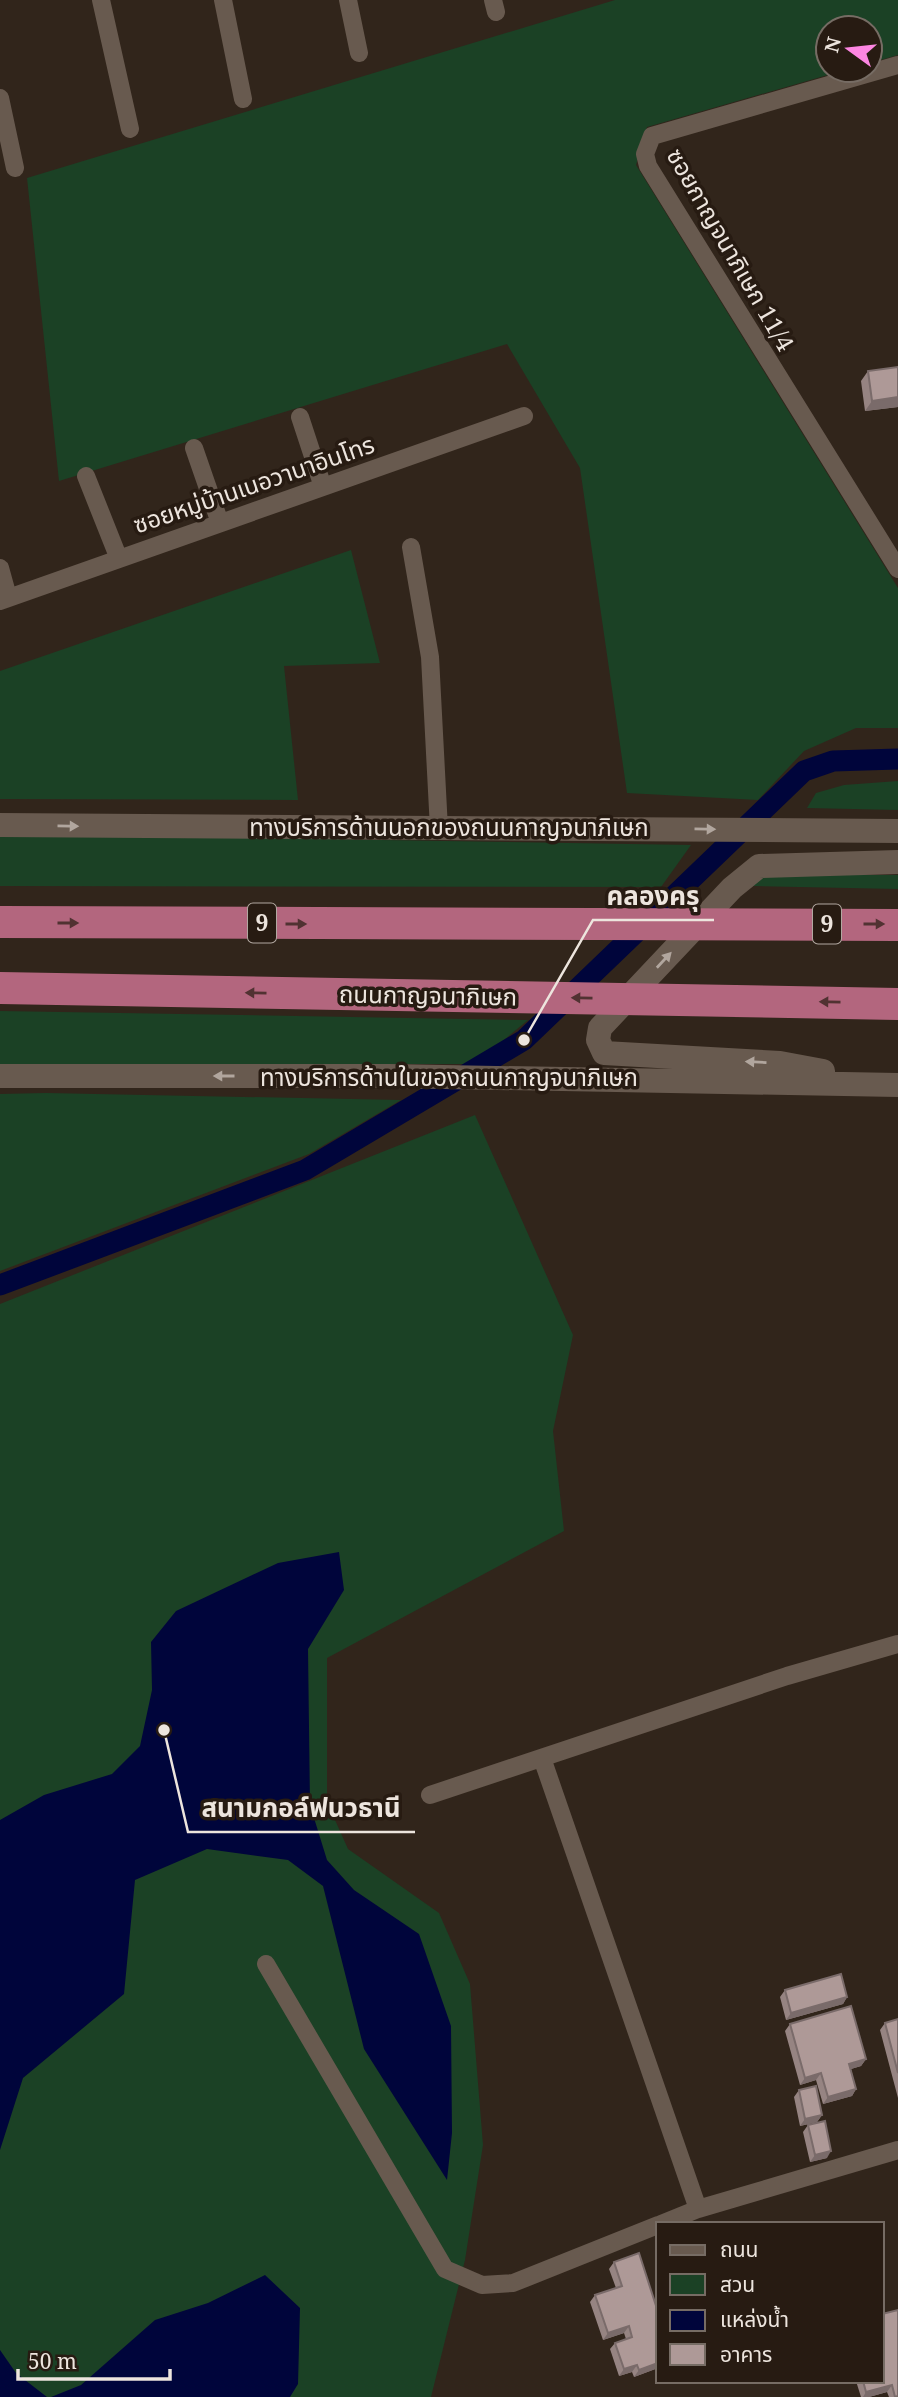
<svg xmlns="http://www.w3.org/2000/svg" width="898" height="2397" font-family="'Noto Serif','Noto Sans Thai',serif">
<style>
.green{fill:#1b4125}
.water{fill:#00053b}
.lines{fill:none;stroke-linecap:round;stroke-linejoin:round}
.canal{stroke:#00053b;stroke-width:21}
.street{stroke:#685a4f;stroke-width:18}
.secondary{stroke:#685a4f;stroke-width:24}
.highway{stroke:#b3667e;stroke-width:32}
.wall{fill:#968482}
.shaded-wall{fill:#7a6b6a}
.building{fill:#ae9997;stroke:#7a6b6a;stroke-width:2}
.oneway{fill:#b1a69e}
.oneway2{fill:#513232}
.labels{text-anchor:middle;stroke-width:7;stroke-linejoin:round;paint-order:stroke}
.shield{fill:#271b12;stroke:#b2a8a1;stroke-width:2}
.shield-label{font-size:23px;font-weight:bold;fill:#ede5de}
.street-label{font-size:24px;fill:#ede5de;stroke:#271b12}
.leader{fill:none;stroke:#ede5de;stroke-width:2.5}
.callout-dot{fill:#ede5de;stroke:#271b12;stroke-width:2.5}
.callout-label{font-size:26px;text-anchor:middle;font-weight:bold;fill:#ede5de;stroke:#271b12;stroke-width:7;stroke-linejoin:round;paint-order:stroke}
</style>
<rect width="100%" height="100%" fill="#31251b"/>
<path class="green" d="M615,0h283v55l-28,8v-35h-42v42h17l-198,57 -11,38 262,423v140h-42l-52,23 -46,49 -131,-7 -47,-325 -73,-124 -448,137 -32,-303z
M351,550l29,113 -96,3 14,134 -298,-1v-128z
M898,781v29l-91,-2 9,-15 28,-8z
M0,834l691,11 -30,42 -661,-1z
M758,875h140v14l-145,-3z
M0,1011l528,9 -53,44h-475z
M0,1094l46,-1 355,7 -92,54 -309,117z
M475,1115l98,220 -20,96 11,100 -237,127v144l21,47 91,64 31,71 13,161 -18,115 -34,137h-431v-1093z"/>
<path class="water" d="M339,1552l5,38 -36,59 2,156 17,55 27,30 65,44 32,92 1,107 -5,47 -83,-131 -41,-163 -35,-26 -81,-11 -72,31 -11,114 -101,84 -23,72v-330l44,-25 68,-21 28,-28 12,-56 -1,-48 25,-31 102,-48z
M265,2275l35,33 -2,76 -8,13h-239l30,-12 74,-65 53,-17z
M0,2350l16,23 31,24h-47z"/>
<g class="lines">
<path class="canal" d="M0,1285l305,-115 219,-130 280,-269 29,-10 65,-2"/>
<path class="street" d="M101,0l29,129
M223,0l20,99
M348,0l11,53
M493,0l3,12
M898,65l-246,71 -7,18 3,12 250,403
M0,98l15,70
M300,417l23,70
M194,448l26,75
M86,476l33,83
M411,547l19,110 9,172
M0,568l8,29
M0,601l524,-185
M542,1758l156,451
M430,1795l357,-119 111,-32
M266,1964l179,305 37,16 31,-2 145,-58
M661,2224l37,-15 200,-59"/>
<path class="secondary" d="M0,825l898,6
M823,1071l-43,-8 -176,-10 -6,-13 2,-12 132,-140 27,-22 139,-4
M0,1076h390l508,9"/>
<path class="highway" d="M0,922l898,3
M0,988l898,16"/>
</g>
<path class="wall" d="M898,367v40l-33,4 -4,-30 7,-10z
M785,1990l62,7 -4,7 -57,16 -6,-23z
M898,2019v79l-18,-68 5,-7z
M790,2024l76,35 -5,7 -10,3 5,20 -4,7 -29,8 -7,-24 -16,5 -15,-54z
M799,2090l23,25 -5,7 -17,4 -6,-29z
M808,2125l19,33 -17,4 -7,-30z
M614,2262l44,106 -24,9 -2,-5 -13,4 -9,-27 5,-6 11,-4 -2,-6 -21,7 -13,-38 5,-7 21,-7 -7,-19z
M898,2310v87h-9l-2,-5 -18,5h-8l-5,-16h26z"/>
<path class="shaded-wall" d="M898,397v10l-33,4 7,-10z
M847,1997l-4,7 -57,16 5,-7z
M866,2059l-5,7 -17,5 5,-7z
M821,2073l-5,7 -16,5 5,-7z
M856,2089l-4,7 -29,8 5,-7z
M822,2115l-5,7 -17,4 5,-7z
M831,2151l-4,7 -17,4 5,-7z
M629,2326l-5,7 -21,7 5,-7z
M658,2363v5l-24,9 5,-7z
M637,2365l-5,7 -13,4 5,-7z
M892,2385l-5,7 -18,5h-6l3,-5z"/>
<path class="building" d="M898,367v30l-26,4 -4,-30z
M841,1974l6,23 -56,16 -6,-23z
M851,2006l15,53 -17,5 7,25 -28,8 -7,-24 -16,5 -15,-54z
M898,2019v54l-13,-50z
M816,2086l6,29 -17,4 -6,-29z
M825,2121l6,30 -16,4 -7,-30z
M639,2253l19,59v51l-19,7 -2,-5 -13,4 -9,-26 17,-6 -3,-11 -21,7 -13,-38 27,-9 -8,-24z
M898,2310v86l-3,1 -3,-12 -26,7 -3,-11h19v-67z"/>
<defs><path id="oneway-solid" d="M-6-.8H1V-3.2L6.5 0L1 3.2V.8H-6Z" transform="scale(1.75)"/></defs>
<g class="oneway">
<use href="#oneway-solid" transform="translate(68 826) rotate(1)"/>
<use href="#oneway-solid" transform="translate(705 829) rotate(1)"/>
<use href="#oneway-solid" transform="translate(664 960) rotate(-47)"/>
<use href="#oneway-solid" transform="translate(756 1062) rotate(-177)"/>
<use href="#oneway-solid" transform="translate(224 1076) rotate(-180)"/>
</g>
<g class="oneway2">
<use href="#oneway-solid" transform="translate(68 923)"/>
<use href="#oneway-solid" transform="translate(296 924)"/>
<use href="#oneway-solid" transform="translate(874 924)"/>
<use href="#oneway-solid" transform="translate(256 993) rotate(-179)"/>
<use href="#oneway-solid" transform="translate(582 998) rotate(-179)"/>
<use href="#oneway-solid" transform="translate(830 1002) rotate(-179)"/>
</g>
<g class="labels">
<g class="shield">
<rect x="248" y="903.5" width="28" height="39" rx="5"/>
<rect x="813" y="904.5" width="28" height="39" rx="5"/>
</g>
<g class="shield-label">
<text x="262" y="931">9</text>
<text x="827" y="932">9</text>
</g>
<g class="street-label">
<text transform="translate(730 250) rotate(60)" y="8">ซอยกาญจนาภิเษก 11/4</text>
<text transform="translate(254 485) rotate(-19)" y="8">ซอยหมู่บ้านเนอวานาอินโทร</text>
<text x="449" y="836">ทางบริการด้านนอกของถนนกาญจนาภิเษก</text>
<text transform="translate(428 996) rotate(1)" y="8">ถนนกาญจนาภิเษก</text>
<text x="449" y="1086">ทางบริการด้านในของถนนกาญจนาภิเษก</text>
</g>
</g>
<path class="leader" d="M524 1040L593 920H714M164 1730L188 1832H415"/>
<g class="callout-dot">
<circle cx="524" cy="1040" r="7"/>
<circle cx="164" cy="1730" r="7"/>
</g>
<g class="callout-label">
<text x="653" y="905">คลองครุ</text>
<text x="301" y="1817">สนามกอล์ฟนวธานี</text>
</g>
<rect x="656" y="2222" width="228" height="161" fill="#271b12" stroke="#766c64" stroke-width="2"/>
<rect x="670" y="2245" width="35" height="10" fill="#685a4f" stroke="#766c64" stroke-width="2"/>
<text x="720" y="2257" font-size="21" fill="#ede5de">ถนน</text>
<rect x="670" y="2274" width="35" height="21" fill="#1b4125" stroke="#766c64" stroke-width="2"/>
<text x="720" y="2292" font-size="21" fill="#ede5de">สวน</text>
<rect x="670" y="2310" width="35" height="21" fill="#00053b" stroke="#766c64" stroke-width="2"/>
<text x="720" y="2327" font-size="21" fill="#ede5de">แหล่งน้ำ</text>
<rect x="670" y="2344" width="35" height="21" fill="#ae9997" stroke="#766c64" stroke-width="2"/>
<text x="720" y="2362" font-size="21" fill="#ede5de">อาคาร</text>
<g transform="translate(849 49) rotate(285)"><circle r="33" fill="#271b12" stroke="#766c64" stroke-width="2"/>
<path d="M0-5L12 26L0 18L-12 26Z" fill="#fd86e2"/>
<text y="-10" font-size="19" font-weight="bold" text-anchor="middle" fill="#ede5de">N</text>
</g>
<path d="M18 2369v10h152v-10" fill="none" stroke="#ede5de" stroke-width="3.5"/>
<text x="28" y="2369" font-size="21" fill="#ede5de" stroke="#271b12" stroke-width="5" paint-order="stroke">50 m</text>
</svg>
